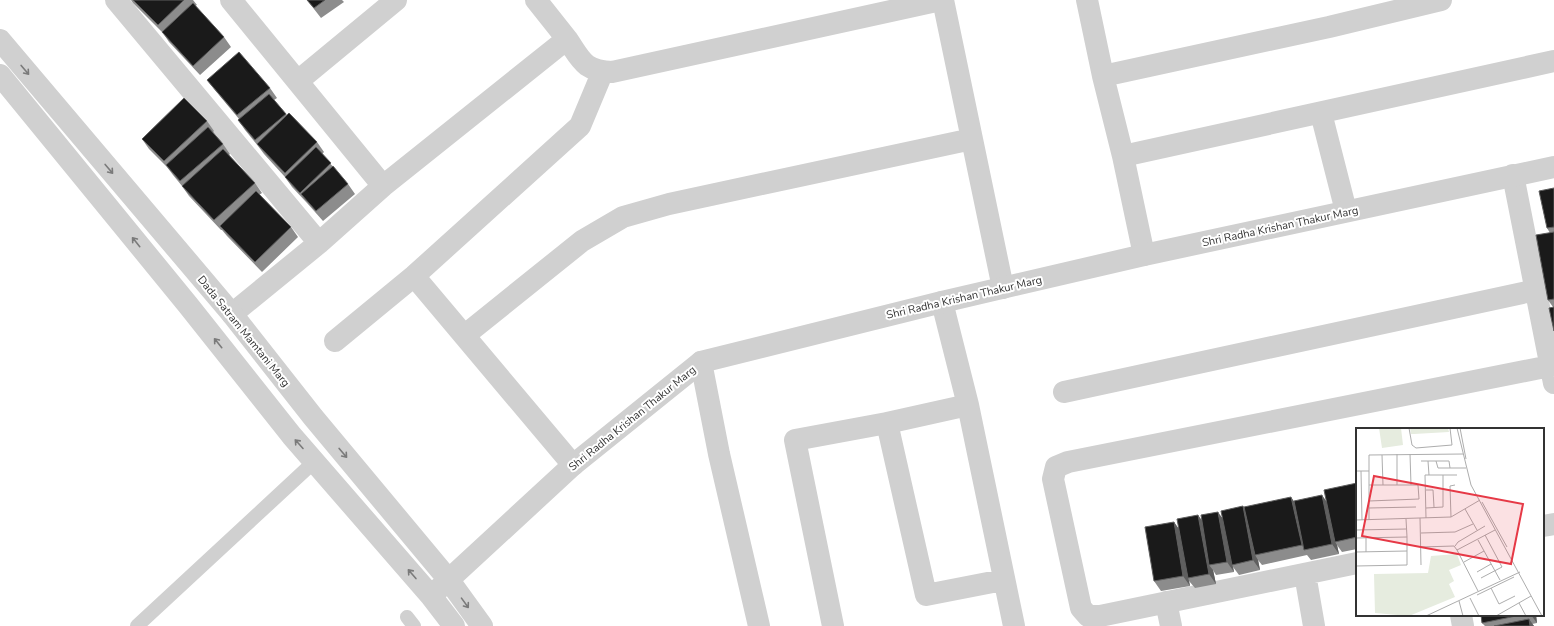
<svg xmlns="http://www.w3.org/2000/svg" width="1554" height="626" font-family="'Nunito Sans',sans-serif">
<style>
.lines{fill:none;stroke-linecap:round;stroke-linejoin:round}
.service{stroke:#d0d0d0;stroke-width:14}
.minor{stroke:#d0d0d0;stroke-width:22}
.tertiary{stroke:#d0d0d0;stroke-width:22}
.wall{fill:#8c8c8c}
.shaded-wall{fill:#5f5f5f}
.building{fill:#1a1a1a;stroke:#5f5f5f}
.oneway{stroke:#7a7a7a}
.labels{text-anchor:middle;stroke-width:4;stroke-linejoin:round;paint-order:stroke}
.street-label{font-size:11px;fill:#333;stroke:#fff}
.inset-road{fill:none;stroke:#adadad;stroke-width:1}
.view{fill:#e63946;fill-opacity:0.15;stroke:#e63946;stroke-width:2}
.inset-edge{fill:none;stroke:#333;stroke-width:2}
</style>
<rect width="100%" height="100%" fill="#fff"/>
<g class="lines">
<path class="service" d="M407,617l7,9
M137,626l178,-165"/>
<path class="minor" d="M116,0l203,243
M231,0l152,186
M943,0l60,288
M1087,0l16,76
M567,39c15,22 16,31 45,33l329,-72
M298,81l98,-81
M1321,113l25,98
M1123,156l431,-95
M1513,175l41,208
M1144,255l-21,-99 -20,-80 226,-49 112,-27
M414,276l159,189
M942,302l26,103 46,221
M232,314l87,-71 64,-57 184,-147 -31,-39
M465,335l117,-94 41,-24 46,-13 303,-65
M335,341l79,-65 166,-150 23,-55
M701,362l18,92 40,172
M1064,392l472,-102
M887,423l39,172 77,-15
M1543,526l11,-2
M1357,563l-257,53h-12l-7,-8 -28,-129 3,-12 12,-5 482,-96
M1305,574l9,52
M1166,602l5,24
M1461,615l2,11
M833,626l-38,-186 92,-17 81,-18"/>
<path class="tertiary" d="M0,40l232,274 81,103 135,162 34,47
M0,75l188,230 104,131 139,160 23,30
M431,596l142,-131 128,-103 241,-60 202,-47 410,-88"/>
</g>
<path class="wall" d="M131,0h62l4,5 -2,1 29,31 7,10 -31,28 -31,-33 -6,-9 -30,-30z
M307,0h35l2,2 -23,16z
M207,80l63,8 7,10 -3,2 13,15 30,27 7,10 -2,2 26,30 7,10 -32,27 -16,-18 -15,-16 -7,-10 -21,-23 -6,-8 -13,-16 -7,-10 1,-1 -25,-30z
M207,121l7,10 -1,1 10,12 7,10 -1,1 26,28 7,10 -3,2 32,32 7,10 -36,35 -35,-36 -5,-6h-1l-32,-34 -7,-10 -9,-11 -6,-8 -18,-18 -7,-10z
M1554,188v143l-1,-24 -5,-7 2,-67 -3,-5z
M1357,483v66l-15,3 -5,-7 2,9 -28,6 -4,-5 -45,10 -4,-5 2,10 -21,5 -6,-8 1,5 -18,3 -3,-5 3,14 -21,4 -6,-7 1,5 -29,5 -7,-10 20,-59 4,6 20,-13 4,6 20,-4 23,-8 49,-8h33z
M1481,615h55l1,8 -5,1 2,2h-49l-3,-3z"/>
<path class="shaded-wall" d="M1322,495l7,10 6,37 2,3 2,9 -7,-10z
M1291,497l7,10 7,43 -3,-5z
M1243,506l7,10 5,39 3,5 2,10 -7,-10z
M1218,512l7,10 7,43 1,2 1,5 -7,-10z
M1198,515l7,10 4,40 4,5 3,14 -7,-10z
M1174,522l7,10 7,46 1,3 1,5 -7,-10z
M1531,615h5l1,8z
M1529,619l5,7h-4z"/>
<path class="building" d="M133,0h51l-26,25z
M307,0h18l-11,8z
M193,3l31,34 -31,29 -31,-34z
M239,52l31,36 -33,27 -30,-35z
M269,94l17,20 -31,26 -17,-20z
M184,98l23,23 -43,40 -22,-22z
M289,113l28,29 -32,31 -28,-29z
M208,127l15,17 -43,37 -14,-16z
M316,147l15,16 -31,30 -15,-16z
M223,149l32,34 -41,37 -32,-34z
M333,166l15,18 -32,27 -15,-17z
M1554,188v39l-7,1 -8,-37z
M256,191l35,36 -36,35 -35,-36z
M1554,232v67l-6,1 -12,-65z
M1554,307v24l-5,-23z
M1357,483v54l-22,5 -11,-52z
M1322,495l10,49 -28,6 -10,-49z
M1291,497l11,48 -47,10 -11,-48z
M1243,506l10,54 -21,5 -11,-54z
M1218,512l9,50 -18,3 -8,-50z
M1198,515l11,59 -21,4 -11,-59z
M1174,522l9,54 -29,5 -9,-54z
M1481,615h40l-39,8z
M1529,619l1,7h-36z"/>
<defs><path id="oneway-shaft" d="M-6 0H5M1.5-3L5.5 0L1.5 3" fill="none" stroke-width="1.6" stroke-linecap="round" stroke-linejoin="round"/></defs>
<g class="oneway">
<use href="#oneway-shaft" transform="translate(25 70) rotate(50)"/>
<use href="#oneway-shaft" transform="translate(109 169) rotate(50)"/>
<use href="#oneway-shaft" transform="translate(136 242) rotate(-129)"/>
<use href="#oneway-shaft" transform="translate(218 343) rotate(-129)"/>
<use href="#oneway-shaft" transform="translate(299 444) rotate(-132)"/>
<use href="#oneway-shaft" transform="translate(343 453) rotate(50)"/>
<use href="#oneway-shaft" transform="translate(412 574) rotate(-131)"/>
<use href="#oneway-shaft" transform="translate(465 603) rotate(54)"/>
</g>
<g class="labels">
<g class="street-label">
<text transform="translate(1280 226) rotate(-12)" y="4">Shri Radha Krishan Thakur Marg</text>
<text transform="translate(964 297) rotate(-13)" y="4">Shri Radha Krishan Thakur Marg</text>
<text transform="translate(244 331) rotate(51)" y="4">Dada Satram Mamtani Marg</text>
<text transform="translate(632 418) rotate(-39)" y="4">Shri Radha Krishan Thakur Marg</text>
</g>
</g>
<g transform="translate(1356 428)">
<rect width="188" height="188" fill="#fff"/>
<path d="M23,0h22l2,17 -21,3zM54,0h38l1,4 -35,2h-3zM101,126l4,11 -12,5 5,11 -5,3 6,13 -46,19 -34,-3 -1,-39 54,-1 3,-17z" fill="#e6ecdf"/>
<path class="inset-road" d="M53,0l3,17 4,3 36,-3 -2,-17M101,0l14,57 71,131M104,0l6,31M54,26l1,31M26,27l1,30M65,33h15M72,33l1,14M94,40l-1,-7h-13l2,7h28M0,43h13M5,43l1,49M13,57h49l1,14 -50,2M41,57v-31M70,62h7l1,17M126,74l25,45M13,80l47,-1M70,80l17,-1v-32M109,81l12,21M95,89l-1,-31 5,-1M64,90l1,47M70,90l-1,-43h32M0,92l95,-3 29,-17M13,92v-65l94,-1M0,102l50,-1M65,105l34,-1 18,-8M0,110l51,-1 -1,-18M10,110v14M122,112l22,40M99,118l3,-4 27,-16M65,119l33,-1 3,4M0,124l51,-1M108,134l20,-11M0,138l51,-1v-28M121,144l14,-8M125,150l21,-11 -17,-32M135,160l8,16 16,-8M122,163l-21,-41 38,-20M121,167l37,-18M114,170l9,18M103,173l4,15M163,175l7,13M70,188l94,-44M140,188l35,-20"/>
<path class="view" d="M18,48l149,28 -12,60 -149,-28z"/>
<rect width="188" height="188" class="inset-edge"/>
</g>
</svg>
